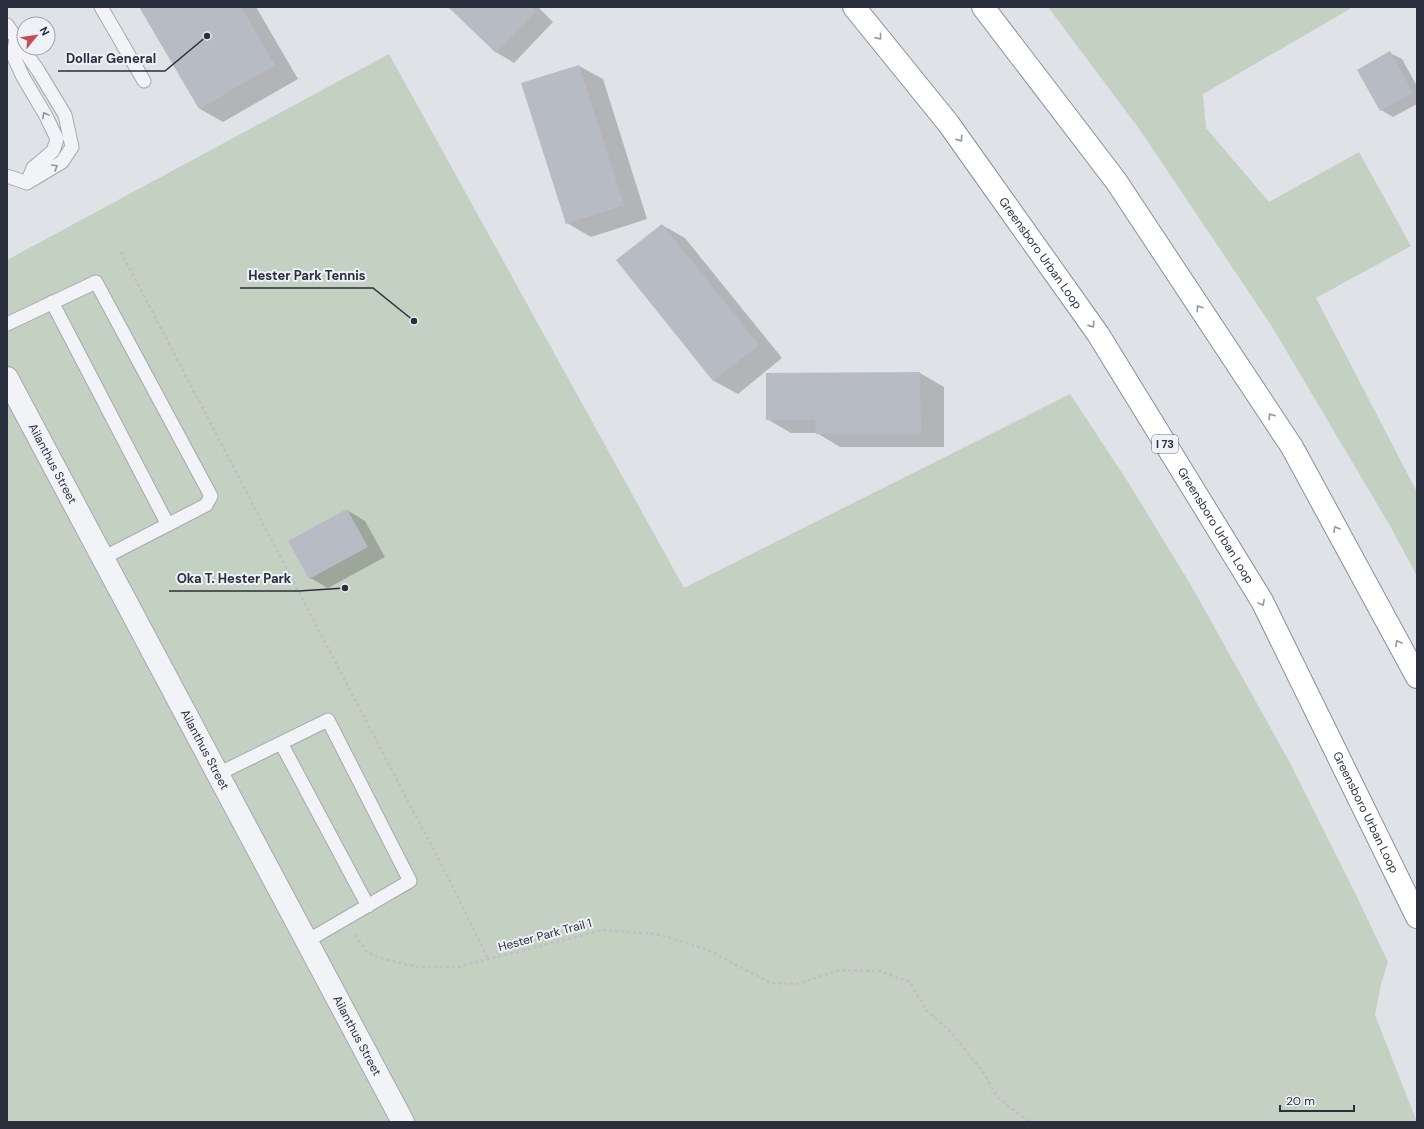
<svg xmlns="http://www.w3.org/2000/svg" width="1424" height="1129" font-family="'DM Sans',sans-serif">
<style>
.green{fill:#c4d0c1}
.shadow{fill:#0003}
.building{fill:#b7bbc4}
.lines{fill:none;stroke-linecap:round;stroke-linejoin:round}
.service-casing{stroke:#a5a9b1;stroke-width:15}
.minor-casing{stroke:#a5a9b1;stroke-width:24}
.motorway-casing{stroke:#888e9d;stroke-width:24}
.path{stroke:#bdc0c6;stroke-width:2.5;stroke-dasharray:3 3;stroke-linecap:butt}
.service{stroke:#f1f3f6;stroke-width:13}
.minor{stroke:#f1f3f6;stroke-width:22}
.motorway{stroke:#fff;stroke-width:22}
.oneway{stroke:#94979e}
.oneway2{stroke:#8d919a}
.labels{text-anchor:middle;stroke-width:4;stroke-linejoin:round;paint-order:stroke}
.shield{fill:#eef1f5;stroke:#646974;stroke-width:1}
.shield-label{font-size:11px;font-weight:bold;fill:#292f3d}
.street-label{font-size:12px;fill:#292f3d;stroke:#eef1f5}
.leader{fill:none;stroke:#292f3d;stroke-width:1.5}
.callout-dot{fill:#292f3d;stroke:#eef1f5;stroke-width:1.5}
.callout-label{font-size:13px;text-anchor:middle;font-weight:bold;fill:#292f3d;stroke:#eef1f5;stroke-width:4;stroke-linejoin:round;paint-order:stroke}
</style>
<rect width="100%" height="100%" fill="#dfe2e7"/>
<path class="green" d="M1048,7h301l1,2 -147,85 3,34 63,74 90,-50 52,94 -95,52 101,194v84l-28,-52 -118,-199 -131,-195z
M389,54l295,534 386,-194 58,88 64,105 97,174 66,132 33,69 -7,22 -6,31 42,107h-1410v-862z"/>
<path class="shadow" d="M140,7h116l42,72 -75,43 -23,-13z
M449,7h89l15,15 -39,41 -18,-11z
M1390,53l12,6 15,27v18l-24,13 -12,-7z
M579,66l24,13 44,140 -56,18 -24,-14z
M662,225l23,13 97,120 -44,36 -24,-13 -97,-120z
M920,373l24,14v60h-104l-23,-14h-26l-24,-14v-45z
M347,510l18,11 20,36 -57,31 -18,-10z"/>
<path class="building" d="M139,7h102l34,58 -76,44z
M448,7h84l4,4 -40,42z
M1390,51l23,42 -33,18 -23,-41z
M579,65l45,140 -58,19 -45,-141z
M662,224l97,121 -46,36 -97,-121z
M920,372l1,62h-105l-1,-14h-49v-47z
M347,509l21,38 -59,32 -21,-38z"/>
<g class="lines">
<g class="service-casing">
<path id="service" d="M101,7l43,74
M7,25l32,47 26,43 7,32 -10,15 -35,21 -20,-7
M16,40l-3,15 10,22 23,39 11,23 -4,12 -20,17 -6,15
M52,302l116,223
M7,324l89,-42 115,214 -5,9 -103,53
M281,743l87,163
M218,774l110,-54 82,161 -103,60"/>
</g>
<g class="minor-casing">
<g id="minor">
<path id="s1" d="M7,378l396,744"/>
</g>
</g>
<g class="motorway-casing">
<g id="motorway">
<path id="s2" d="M854,7l94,116 150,211 164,267 155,316"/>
<path d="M983,7l133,174 176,266 125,230"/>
</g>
</g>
<path class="path" d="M121,252l331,633 36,74
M355,935l12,17 13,6 38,9h40l144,-37 55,4 49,15 65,34 27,1 42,-14 40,1 30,11 16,28 25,22 33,41 13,24 32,25"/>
<use href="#service" class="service"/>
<use href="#minor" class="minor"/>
<use href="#motorway" class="motorway"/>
</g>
<defs><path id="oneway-chevron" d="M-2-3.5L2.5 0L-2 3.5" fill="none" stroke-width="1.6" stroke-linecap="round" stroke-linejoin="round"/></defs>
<g class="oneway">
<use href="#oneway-chevron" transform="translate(879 37) rotate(51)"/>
<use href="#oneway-chevron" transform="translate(960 139) rotate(55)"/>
<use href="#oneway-chevron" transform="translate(1199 308) rotate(-123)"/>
<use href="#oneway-chevron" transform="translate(1092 325) rotate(55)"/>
<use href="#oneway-chevron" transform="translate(1271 416) rotate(-123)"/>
<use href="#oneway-chevron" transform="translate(1336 529) rotate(-119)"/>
<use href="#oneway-chevron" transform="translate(1262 603) rotate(62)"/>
<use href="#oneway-chevron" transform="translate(1398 643) rotate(-119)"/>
</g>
<g class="oneway2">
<use href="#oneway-chevron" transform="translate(45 115) rotate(-118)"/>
<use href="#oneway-chevron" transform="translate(55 167) rotate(-30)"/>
</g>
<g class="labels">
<rect class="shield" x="1152" y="435" width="26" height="18" rx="3"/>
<g class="shield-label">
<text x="1165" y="448">I 73</text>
</g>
<g class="street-label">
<text dy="4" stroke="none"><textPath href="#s2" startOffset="309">Greensboro Urban Loop</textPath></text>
<text dy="4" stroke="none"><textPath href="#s1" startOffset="97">Ailanthus Street</textPath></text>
<text dy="4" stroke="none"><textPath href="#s2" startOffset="633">Greensboro Urban Loop</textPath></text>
<text dy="4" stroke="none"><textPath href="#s1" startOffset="421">Ailanthus Street</textPath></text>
<text dy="4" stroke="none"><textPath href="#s2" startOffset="957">Greensboro Urban Loop</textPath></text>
<text transform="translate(545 935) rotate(-15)" y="4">Hester Park Trail 1</text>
<text dy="4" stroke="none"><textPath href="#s1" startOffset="745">Ailanthus Street</textPath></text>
</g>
</g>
<path class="leader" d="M207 36L165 71H58M414 321L373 288H240M345 588L299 591H169"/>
<g class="callout-dot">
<circle cx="207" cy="36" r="4"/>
<circle cx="414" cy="321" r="4"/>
<circle cx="345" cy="588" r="4"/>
</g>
<g class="callout-label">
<text x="111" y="63">Dollar General</text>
<text x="307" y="280">Hester Park Tennis</text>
<text x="234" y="583">Oka T. Hester Park</text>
</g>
<rect width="1424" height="1129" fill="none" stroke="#292f3d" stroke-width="16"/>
<g transform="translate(36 36) rotate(61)"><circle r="19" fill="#eef1f5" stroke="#9fa3ab"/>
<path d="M0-3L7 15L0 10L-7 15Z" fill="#c44d57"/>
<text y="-6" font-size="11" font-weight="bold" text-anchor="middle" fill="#292f3d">N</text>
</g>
<path d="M1280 1105v6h74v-6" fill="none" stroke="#292f3d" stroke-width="2"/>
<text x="1286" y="1105" font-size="12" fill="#292f3d" stroke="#eef1f5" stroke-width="3" paint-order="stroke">20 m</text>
</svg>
